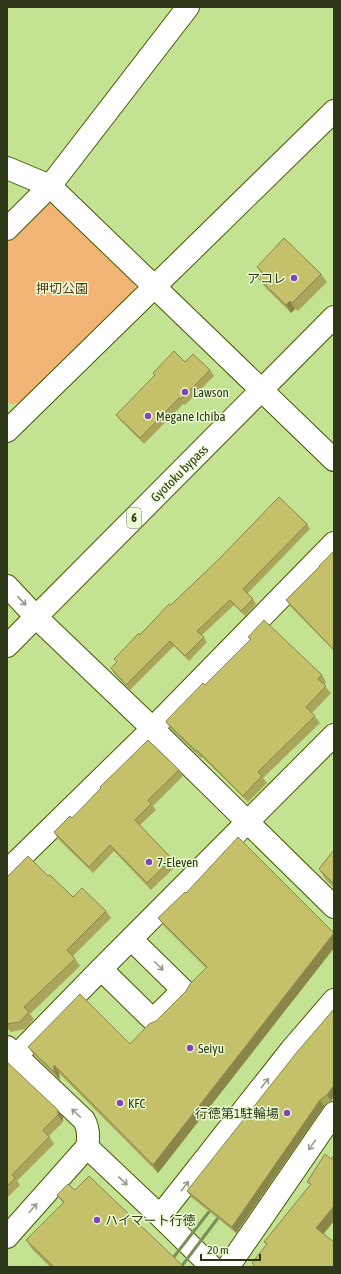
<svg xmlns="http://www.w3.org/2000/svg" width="341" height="1274" font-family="'Asap Condensed','Noto Sans JP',sans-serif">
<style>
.park{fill:#f2b475}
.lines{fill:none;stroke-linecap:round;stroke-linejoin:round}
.minor-casing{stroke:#425a01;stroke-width:24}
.major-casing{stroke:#425a01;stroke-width:24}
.minor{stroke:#fff;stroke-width:22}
.major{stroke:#fff;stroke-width:22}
.rail{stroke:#7a9057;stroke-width:3}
.wall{fill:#a9a55b}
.shaded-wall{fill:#8a864a}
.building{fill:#c5c06a;stroke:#8a864a}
.oneway{stroke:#969c8c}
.poi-dot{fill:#8344b9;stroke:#ecfdd5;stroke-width:1.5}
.labels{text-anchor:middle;stroke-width:3;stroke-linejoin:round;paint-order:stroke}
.shield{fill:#ecfdd5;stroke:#667351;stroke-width:1}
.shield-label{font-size:12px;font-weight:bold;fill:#2c3818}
.poi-label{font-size:13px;fill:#2c3818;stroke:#ecfdd5;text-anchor:start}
.park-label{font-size:13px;fill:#563819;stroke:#ecfdd5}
.street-label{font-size:13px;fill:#2c3818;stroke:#ecfdd5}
</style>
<rect width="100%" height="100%" fill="#c3e292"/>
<path class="park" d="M52,203l83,79v10l-112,111 -12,1 -4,-4v-160l37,-36z"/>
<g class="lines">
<g class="minor-casing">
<path id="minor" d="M7,168l43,18 284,274
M7,229l43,-43 138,-179
M7,431l327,-320
M7,586l29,31 116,111 182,179
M7,871l139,-136 188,-192
M101,969l52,51 30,-30 -52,-51
M7,1047l77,73c5,9 5,17 3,27
M16,1056l85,-87 233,-234
M160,1216l131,-166 43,-50
M7,1237l80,-90 73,69 52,51
M228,1267l106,-154"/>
</g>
<g class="major-casing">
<path id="major" d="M7,646l327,-329"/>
</g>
<use href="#minor" class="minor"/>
<use href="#major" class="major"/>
<path class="rail" d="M166,1267l49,-63
M181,1267l43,-57"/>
</g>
<path class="wall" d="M257,267l64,7 6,8 -29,29 -3,-2 -4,4 -27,-27 -6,-8 4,-4z
M185,362l25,8 4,6 -29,29 -2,-1 -39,40 -24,-24 -4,-5 39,-39 -2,-3z
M307,524l3,5 -63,65 6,5 3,5 -11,12 -11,-11 -32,30 5,7 -18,19 -15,-15 -44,44 -16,-17 -3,-5 6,-6 -3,-3 57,-54z
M334,551v100l-44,-45 -4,-6 34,-33z
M248,637l74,38 4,7 -2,3 7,8 -19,20 8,10 -57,55 4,5 -19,19 -46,-45 -1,1 -30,-29 -5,-7 39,-37 46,-45z
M179,770l4,6 -30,30 3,4 -16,15 32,34 5,6 -26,25 -37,-39 -21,22 -35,-34 -4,-7 18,-14z
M334,850v38l-8,-8 -7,-11z
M48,876l25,21 33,14 5,7 -38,38 7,10 -50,48 4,5 -9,10 -14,3 -4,-4v-151z
M186,893l148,39v16l-176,225 -99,-100 1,7 -26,-25 -6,-8 102,-3 26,-23 30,-30 20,-23 -42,-42 -6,-8z
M334,1009v87l-3,5 -7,5 -88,127 -45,-36 -4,-6z
M7,1062l56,55v5l-14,14 5,8 -37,37 3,4 -13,13z
M75,1190l109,77h-134l-17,-17 -7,-10 37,-37 -6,-8z"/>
<path class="shaded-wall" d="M290,301l5,8 -4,4 -5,-8z
M334,933v15l-176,225 -5,-8z
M54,1065l5,8 1,7 -6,-8z
M334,1085v11l-3,5 -4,-6z
M320,1100l4,6 -88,127 -4,-6z
M58,1110l5,7v5l-5,-7z
M334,1206v15l-12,15 -6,-8z"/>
<path class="building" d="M284,238l37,36 -29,29 -2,-2 -4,4 -28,-27 5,-5 -6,-6z
M174,351l11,11 8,-8 17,16 -29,29 -2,-1 -39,40 -24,-23 39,-40 -2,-2z
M279,497l28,27 -64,65 10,10 -12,12 -11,-11 -33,31 7,6 -19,19 -15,-15 -44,44 -15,-17 6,-6 -3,-3 25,-26 1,2 29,-31 2,1 49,-47z
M334,551v99l-48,-50 34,-34h-1z
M264,620l58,55 -4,4 8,7 -20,21 9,9 -57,56 4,4 -19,20 -46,-46 -1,1 -30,-29 1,-2 36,-37 2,2 46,-46 -3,-2z
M148,740l31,30 -31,30 3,4 -16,16 37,39 -25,24 -37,-38 -21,22 -35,-35 16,-16 2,2 29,-30 -1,-1z
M238,837l96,96 -181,232 -99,-100v7l-26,-25 52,-53 50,50 19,-20 7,-3 30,-30 4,-7 17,-17 -49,-49 27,-26 1,1z
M334,850v34l-15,-15z
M28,856l20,20 2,-1 23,22 9,-9 24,23 -39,39 8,9 -51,48 5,5 -9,10 -13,2v-147z
M334,1009v76l-7,10 -7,5 -88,127 -45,-36 110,-139z
M7,1062l51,48v5l-15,15 6,7 -37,38 3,3 -8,8z
M325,1154l6,5 3,-4v51l-18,22 18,14v25h-81l1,-2 -2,-2 15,-19 -3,-2 47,-58 -4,-2z
M89,1176l95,91h-130l-28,-27 38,-38 -7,-7 11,-11 7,6z"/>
<defs><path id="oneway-shaft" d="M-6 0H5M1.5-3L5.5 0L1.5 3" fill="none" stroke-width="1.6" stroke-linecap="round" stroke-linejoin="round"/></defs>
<g class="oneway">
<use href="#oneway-shaft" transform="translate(22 601) rotate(47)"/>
<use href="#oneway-shaft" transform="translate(159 966) rotate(45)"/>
<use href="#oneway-shaft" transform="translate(265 1083) rotate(-52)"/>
<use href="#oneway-shaft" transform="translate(76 1113) rotate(-136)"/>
<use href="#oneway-shaft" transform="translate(312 1145) rotate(125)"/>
<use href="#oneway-shaft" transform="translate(123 1181) rotate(43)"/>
<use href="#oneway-shaft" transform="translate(185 1186) rotate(-52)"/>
<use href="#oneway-shaft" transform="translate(33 1208) rotate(-48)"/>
</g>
<g class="poi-dot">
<circle cx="294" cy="278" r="4"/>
<circle cx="185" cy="392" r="4"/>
<circle cx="148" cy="416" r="4"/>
<circle cx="149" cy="862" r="4"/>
<circle cx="190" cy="1048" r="4"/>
<circle cx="120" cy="1103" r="4"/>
<circle cx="287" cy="1113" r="4"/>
<circle cx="97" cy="1220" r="4"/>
</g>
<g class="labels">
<rect class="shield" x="127" y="508" width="14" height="20" rx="3"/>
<g class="shield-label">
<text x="134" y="522">6</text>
</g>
<g class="poi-label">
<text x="286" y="283" text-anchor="end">アコレ</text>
<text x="193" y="397">Lawson</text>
<text x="156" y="421">Megane Ichiba</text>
<text x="157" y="867">7-Eleven</text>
<text x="198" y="1053">Seiyu</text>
<text x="128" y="1108">KFC</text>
<text x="279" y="1118" text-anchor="end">行徳第1駐輪場</text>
<text x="105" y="1225">ハイマート行徳</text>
</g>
<g class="park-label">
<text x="62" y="293">押切公園</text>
</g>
<g class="street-label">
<text transform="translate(179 473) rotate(-45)" y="5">Gyotoku bypass</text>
</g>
</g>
<rect width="341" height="1274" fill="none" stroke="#2c3818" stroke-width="16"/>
<path d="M201 1254v6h59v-6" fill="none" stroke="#2c3818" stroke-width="2"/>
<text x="207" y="1254" font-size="12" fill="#2c3818" stroke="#ecfdd5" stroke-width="3" paint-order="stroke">20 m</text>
</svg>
